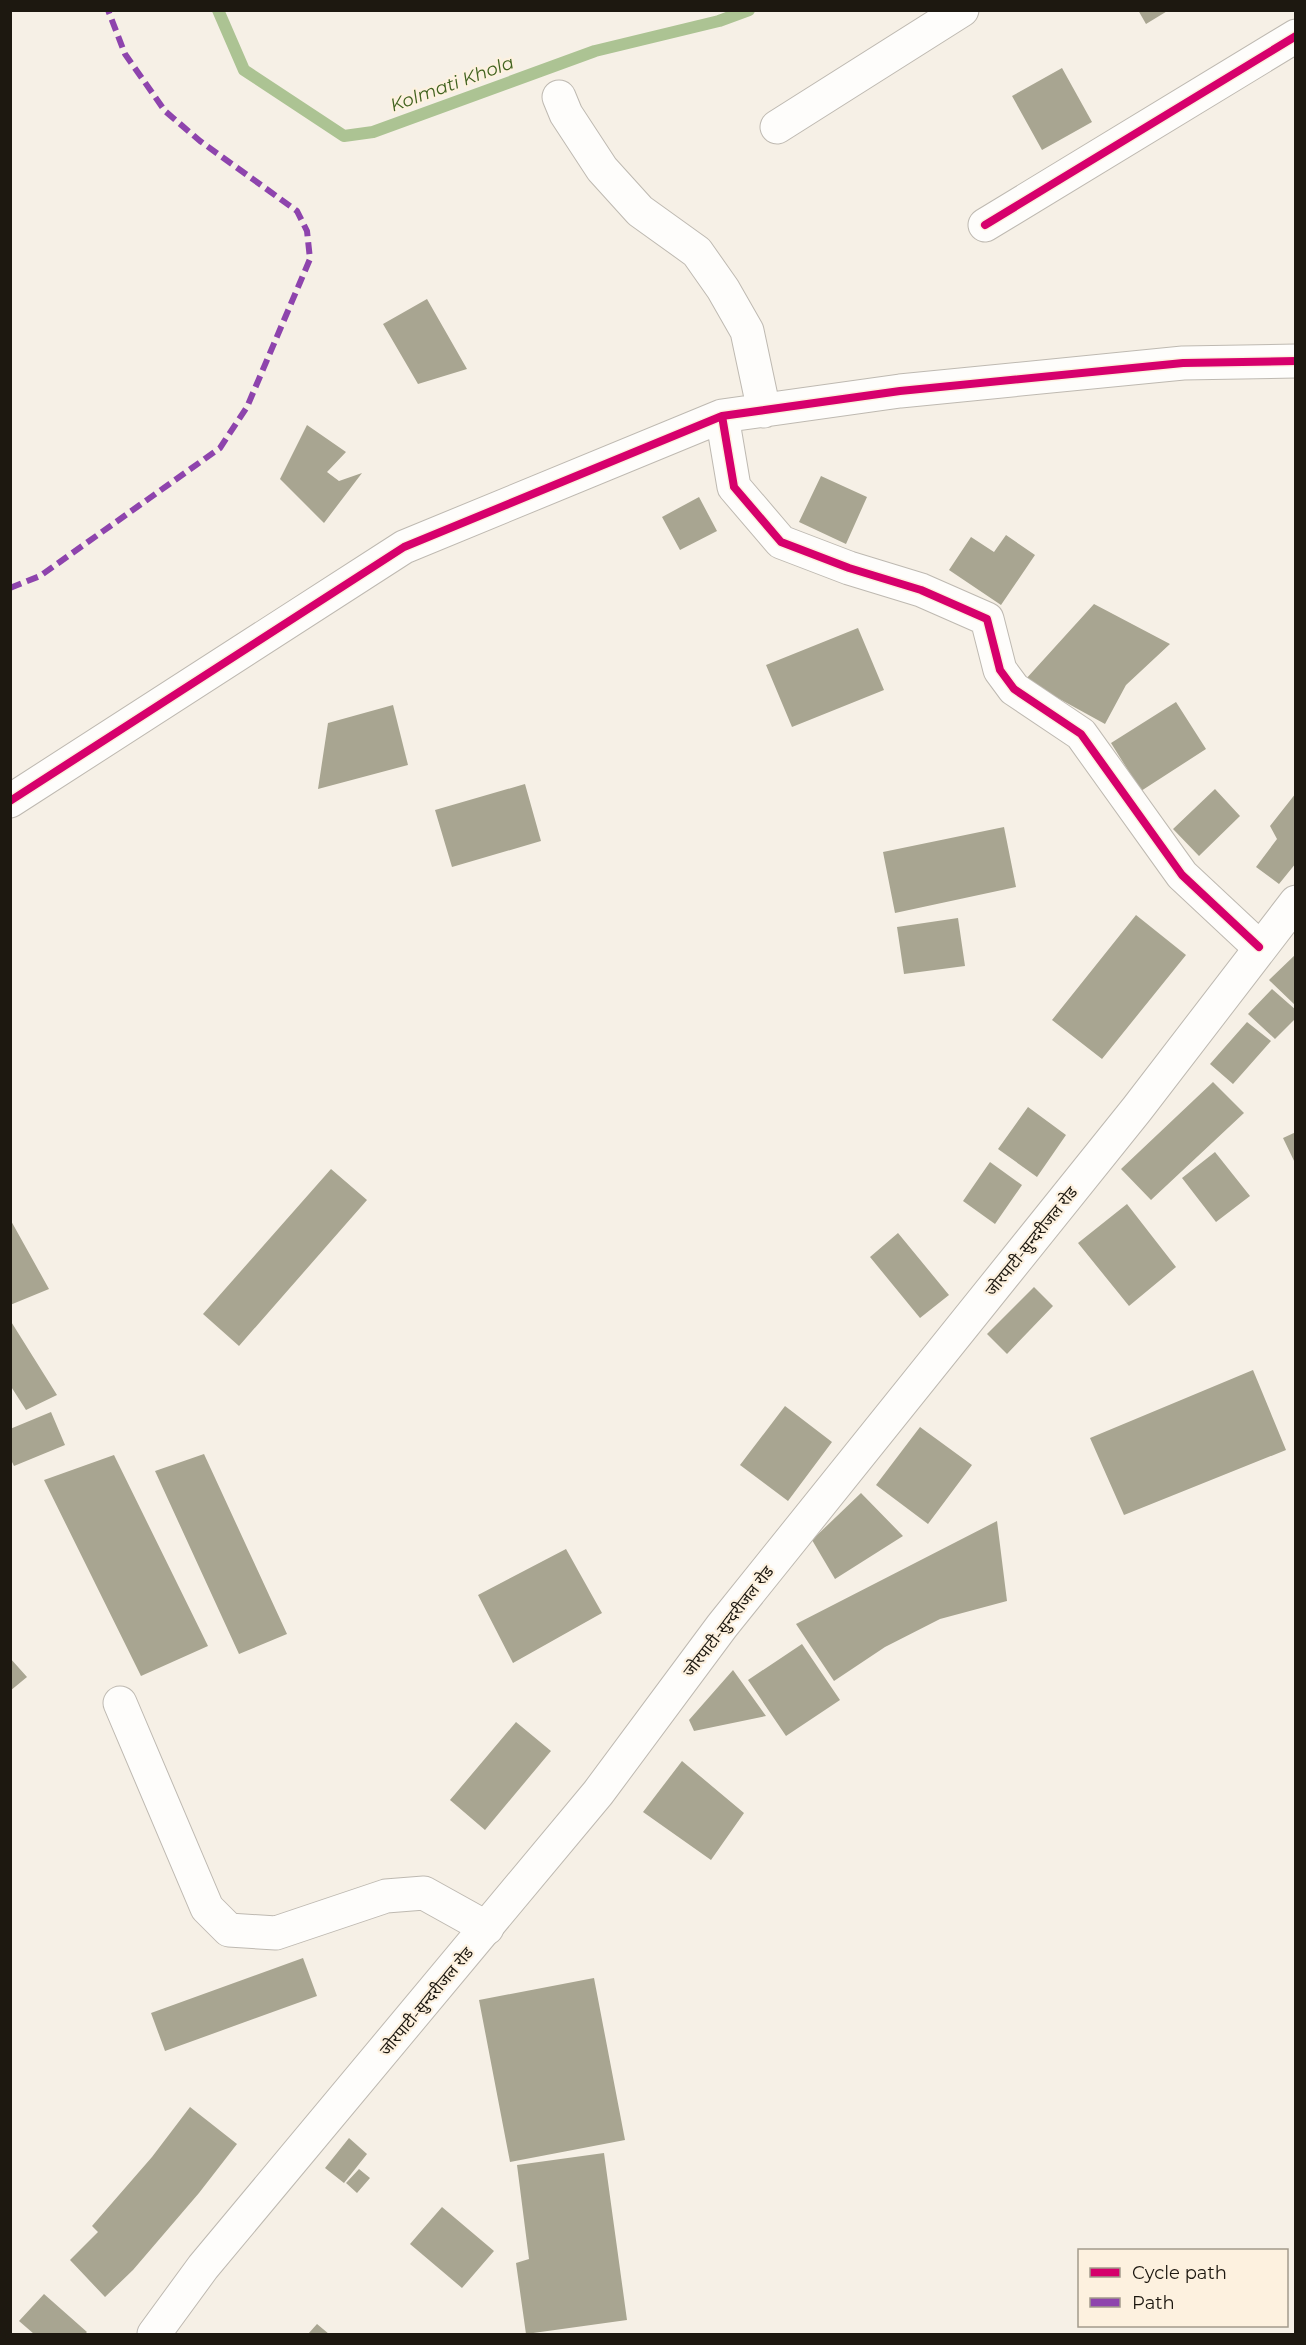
<svg xmlns="http://www.w3.org/2000/svg" width="1306" height="2345" font-family="Montserrat,'Noto Sans Devanagari',sans-serif">
<style>
.lines{fill:none;stroke-linecap:round;stroke-linejoin:round}
.stream{stroke:#acc393;stroke-width:12}
.building{fill:#a8a591}
.minor-casing{stroke:#beb9b1;stroke-width:35}
.major-casing{stroke:#beb9b1;stroke-width:35}
.minor{stroke:#fefdfb;stroke-width:33}
.major{stroke:#fefdfb;stroke-width:33}
.quiet{stroke:#8e44ad;stroke-width:6;stroke-dasharray:12 6;stroke-linecap:butt}
.cycleway-casing{stroke:#fdf1df;stroke-width:11}
.cycleway{stroke:#d6006c;stroke-width:8}
.labels{text-anchor:middle;stroke-width:4.5;stroke-linejoin:round;paint-order:stroke}
.street-label{font-size:16px;fill:#1d1810;stroke:#fdf1df}
.water-label{font-size:18px;font-style:italic;fill:#40621e;stroke:#fdf1df}
</style>
<rect width="100%" height="100%" fill="#f6f0e6"/>
<g class="lines">
<path class="stream" d="M218,10l26,60 100,66 29,-4 222,-81 124,-30 30,-11"/>
</g>
<path class="building" d="M1138,10h31l-23,14z
M1062,68l30,54 -50,28 -30,-54z
M427,299l40,70 -49,15 -35,-60z
M307,425l39,27 -19,20 12,9 23,-8 -38,50 -44,-44z
M821,476l46,21 -21,47 -47,-22z
M699,497l18,34 -37,19 -18,-33z
M1006,535l29,20 -34,50 -52,-35 22,-33 23,15z
M1094,604l76,40 -44,41 -21,39 -80,-44z
M858,628l26,62 -92,37 -26,-62z
M1176,702l30,47 -65,42 -30,-48z
M393,705l15,60 -90,24 10,-66z
M525,784l16,57 -89,26 -17,-57z
M1215,789l25,27 -41,40 -26,-27z
M1296,793v70l-17,21 -23,-17 21,-28 -7,-13z
M1004,827l12,60 -121,26 -12,-61z
M1136,915l50,40 -84,104 -50,-39z
M958,918l7,48 -61,8 -7,-47z
M1296,954v52l-27,-26z
M1272,989l24,21v8l-21,21 -27,-25z
M1247,1022l24,19 -38,43 -23,-20z
M1213,1082l31,31 -93,87 -30,-31z
M1028,1107l38,28 -29,42 -39,-28z
M1296,1132v33l-13,-27z
M1215,1152l35,44 -34,26 -34,-44z
M990,1162l32,23 -27,39 -32,-23z
M331,1169l36,31 -128,146 -36,-32z
M1127,1204l49,63 -47,39 -51,-63z
M10,1219l39,70 -39,16z
M898,1233l51,62 -29,23 -50,-61z
M1034,1287l19,19 -46,48 -20,-20z
M10,1320l47,75 -31,15 -16,-25z
M1253,1370l33,80 -162,65 -34,-77z
M785,1406l47,36 -44,59 -48,-36z
M51,1412l14,33 -51,21 -4,-8v-29z
M920,1427l52,38 -44,59 -52,-39z
M204,1454l83,180 -48,20 -84,-183z
M114,1455l94,191 -67,30 -97,-196z
M861,1493l42,43 -68,43 -23,-39z
M997,1521l10,80 -67,18 -55,28 -51,34 -38,-57z
M566,1549l36,64 -89,50 -35,-68z
M802,1644l38,56 -54,36 -38,-56z
M10,1658l17,19 -17,14z
M733,1670l33,46 -72,15 -5,-11z
M516,1722l35,29 -66,79 -35,-30z
M682,1761l62,52 -33,47 -68,-48z
M303,1958l14,38 -152,55 -14,-38z
M594,1978l31,162 -115,22 -31,-162z
M190,2107l47,37 -38,49 -66,77 -28,27 -35,-37 28,-28 -6,-6 60,-69z
M349,2138l18,16 -23,29 -19,-15z
M604,2153l23,167 -101,14 -10,-71 13,-4 -12,-94z
M359,2169l11,9 -13,15 -11,-10z
M442,2207l52,44 -32,37 -52,-44z
M44,2294l43,38 -2,2h-51l-15,-13z
M317,2324l12,10h-21z"/>
<g class="lines">
<g class="minor-casing">
<path id="minor" d="M559,97l7,17 36,55 38,42 57,41 26,37 24,42 17,80
M777,127l185,-117
M985,225l311,-189
M722,416l12,71 47,55 68,26 72,22 66,29 13,51 14,19 67,45 101,141 77,72
M10,801l394,-254 318,-131 178,-25 283,-28 113,-2
M120,1703l87,205 22,22 47,3 110,-37 38,-3 63,35"/>
</g>
<g class="major-casing">
<path id="major" d="M154,2334l49,-67 395,-474 124,-167 415,-517 159,-207"/>
</g>
<use href="#minor" class="minor"/>
<use href="#major" class="major"/>
<path class="quiet" d="M10,588l30,-12 180,-128 27,-41 63,-148 -3,-28 -10,-20 -97,-70 -35,-30 -40,-57 -17,-44"/>
<g class="cycleway-casing">
<path id="cycleway" d="M985,225l311,-189
M722,416l12,71 47,55 68,26 72,22 66,29 13,51 14,19 67,45 101,141 77,72
M10,801l394,-254 318,-131 178,-25 283,-28 113,-2"/>
</g>
<use href="#cycleway" class="cycleway"/>
</g>
<g class="labels">
<g class="street-label">
<text transform="translate(1031 1241) rotate(-51)" y="6">जोरपाटी-सुन्दरीजल रोड</text>
<text transform="translate(728 1621) rotate(-52)" y="6">जोरपाटी-सुन्दरीजल रोड</text>
<text transform="translate(426 2001) rotate(-50)" y="6">जोरपाटी-सुन्दरीजल रोड</text>
</g>
<g class="water-label">
<text transform="translate(452 84) rotate(-20)" y="6">Kolmati Khola</text>
</g>
</g>
<rect width="1306" height="2345" fill="none" stroke="#1d1810" stroke-width="24"/>
<rect x="1078" y="2249" width="210" height="78" fill="#fdf1df" stroke="#a39a8c" stroke-width="1.5"/>
<rect x="1090" y="2268" width="30" height="9" fill="#d6006c" stroke="#a39a8c" stroke-width="1.5"/>
<text x="1132" y="2279" font-size="18" fill="#1d1810">Cycle path</text>
<rect x="1090" y="2298" width="30" height="9" fill="#8e44ad" stroke="#a39a8c" stroke-width="1.5"/>
<text x="1132" y="2309" font-size="18" fill="#1d1810">Path</text>
</svg>
